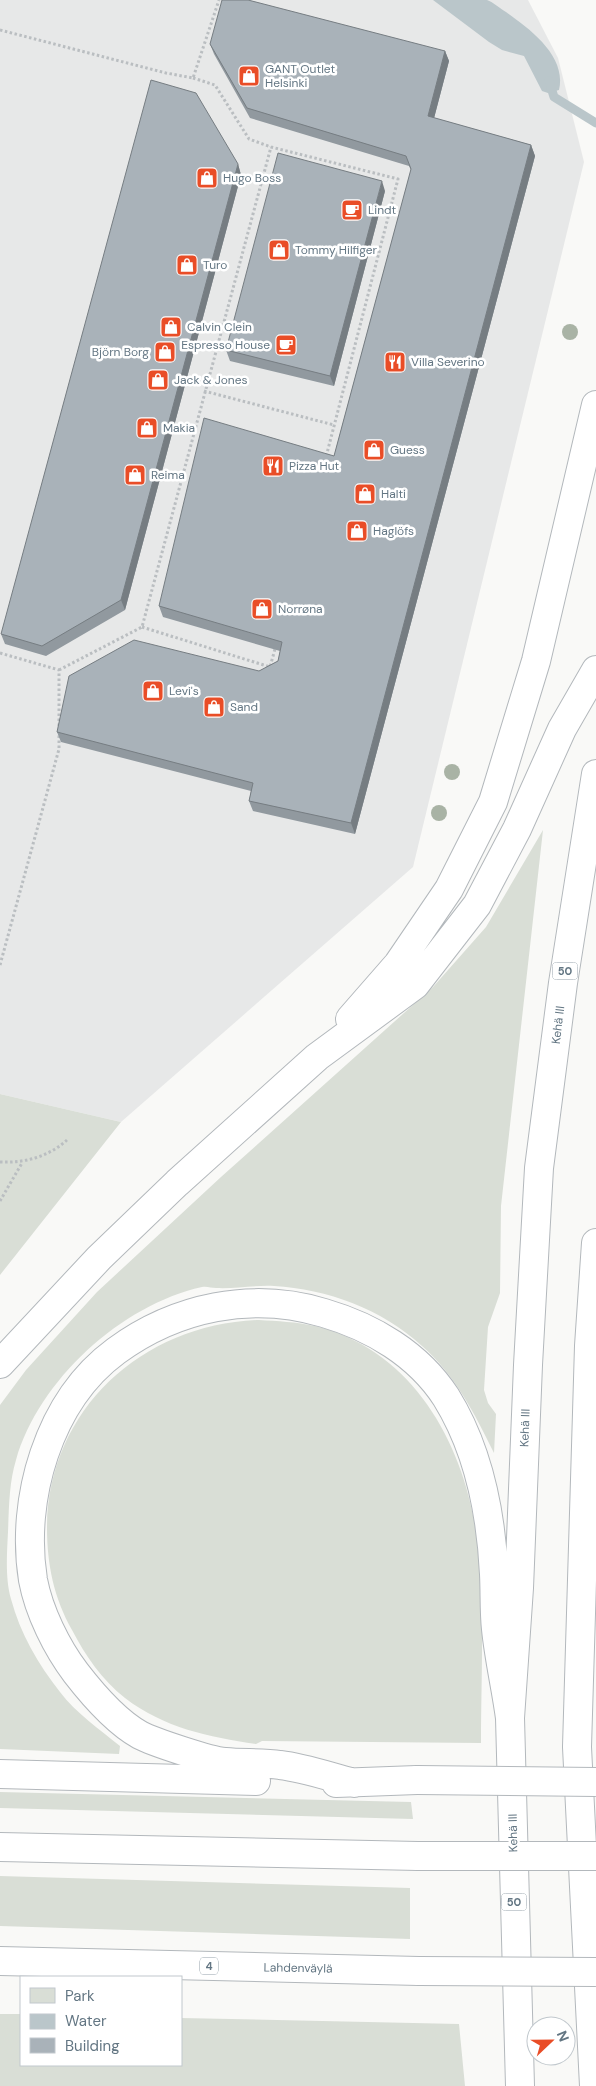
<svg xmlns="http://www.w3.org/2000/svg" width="596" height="2086" font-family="'DM Sans',sans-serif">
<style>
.built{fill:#e7e8e8}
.green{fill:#d9ded6}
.water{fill:#bac6ca}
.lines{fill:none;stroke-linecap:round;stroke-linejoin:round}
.stream{stroke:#bac6ca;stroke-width:9}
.highway-casing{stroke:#b3b8bc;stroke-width:30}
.path{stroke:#babec1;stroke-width:3;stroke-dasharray:2.5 2.5;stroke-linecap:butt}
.highway{stroke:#fff;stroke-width:28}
.highway-bridge-casing{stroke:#b3b8bc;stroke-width:30;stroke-linecap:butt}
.highway-bridge{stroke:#fff;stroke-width:28}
.tree{fill:#a9b3a5}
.wall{fill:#91999f}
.shaded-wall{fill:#767d82}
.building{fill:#a9b2b9;stroke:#767d82}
.labels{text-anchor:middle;stroke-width:5;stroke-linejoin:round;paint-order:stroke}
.shield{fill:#fff;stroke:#929fa8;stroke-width:1}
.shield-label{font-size:11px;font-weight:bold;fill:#637683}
.poi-label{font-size:12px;fill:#637683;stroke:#fff;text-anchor:start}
.street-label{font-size:12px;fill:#637683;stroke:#fff}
</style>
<rect width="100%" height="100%" fill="#f9f9f7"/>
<path class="built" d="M0,0h528l30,58 26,104 -171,705 -292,255 -121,-28z"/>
<path class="green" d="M543,830l-42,376 -1,87 -12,34 -4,63 4,13 8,11 -2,39c-19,-39 -39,-78 -72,-107 -40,-37 -95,-57 -148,-60 -20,-1 -39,3 -58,2 -5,0 -9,-2 -14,-1 -81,18 -163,93 -186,173 -7,23 -7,48 -8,72 -1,20 -3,47 3,67 9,34 27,65 49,93 16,21 39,37 60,54l-1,8 -119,-5v-344l26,-35 71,-78 124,-115 212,-190 53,-60z
M0,1094l121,28 -121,153z
M259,1320c19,1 37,2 56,6 91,22 143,106 159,194 12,68 7,153 7,223l-219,-2 -6,3c-47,-7 -92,-16 -131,-46 -23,-18 -40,-43 -53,-68 -18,-32 -25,-65 -25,-102 1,-119 96,-204 212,-208z
M0,1792l411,10 2,17 -413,-11z
M0,1876l410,12v51l-410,-13z
M0,2014h21v51h160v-47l278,6 6,62h-465z"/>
<path class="water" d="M433,0c15,0 40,0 54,0 6,2 14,9 19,12 24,17 61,44 53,78l-11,3 -6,-2 -18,-35 -22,-6 -13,-8z"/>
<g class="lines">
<path class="stream" d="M549,81l5,16 42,26"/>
<g class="highway-casing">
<path id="highway" d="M350,1019l48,-55 51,-75 44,-87 43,-141 60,-256
M0,1364l99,-106 78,-75 140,-126 98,-72 62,-80 40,-76 45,-100 34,-59
M0,1774l256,7
M336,1783l81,-3
M354,1783c-24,-6 -49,-15 -74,-18 -18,-3 -37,-1 -55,-3 -14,-1 -72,-20 -85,-27 -25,-14 -47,-40 -64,-62 -19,-25 -37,-61 -43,-93 -13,-80 15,-179 83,-229 60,-44 136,-60 208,-38 48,14 94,41 122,84 33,53 45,116 48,177 1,19 0,37 2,55 3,30 10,59 14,89
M0,1847l418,9
M0,1961l419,10
M520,2086l-10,-368 9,-130 9,-223 11,-197 24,-185 33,-209
M594,2086l-17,-339 12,-401 7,-103"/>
</g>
<path class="path" d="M0,30l166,43 27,5 26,-78
M193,78l22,7 34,54 22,8 127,32 -72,278
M204,391l130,34
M142,627l128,40 5,-18
M0,653l59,17v58
M59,670l83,-43 129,-480
M0,965l59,-216v-15
M0,1162c25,1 48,-5 67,-22
M0,1201l22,-38"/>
<use href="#highway" class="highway"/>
<g class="highway-bridge-casing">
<path id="highway-bridge" d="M417,1780l179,2
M418,1856h178
M419,1971l177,1"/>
</g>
<use href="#highway-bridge" class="highway-bridge"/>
</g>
<g class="tree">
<circle cx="570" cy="332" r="8"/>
<circle cx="452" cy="772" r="8"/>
<circle cx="439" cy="813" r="8"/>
</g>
<path class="wall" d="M210,44l235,7 4,10 -15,57 97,27 4,11 -180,678 -102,-23 -4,-10 2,-10 -190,-49 -4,-10 202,-61 19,-10 2,-10 -117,-34 -4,-11 175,-150 77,-286 -2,-4 -159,-48 -36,-64z
M238,164l3,11 -116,435 -79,46 -41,-12 -4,-10z
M385,191l-51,195 -104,-25 -4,-11z"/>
<path class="shaded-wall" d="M445,51l4,10 -17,65 -4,-10z
M531,145l4,11 -180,678 -4,-11z
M238,164l3,11 -116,435 -4,-10z
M382,181l3,10 -51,195 -4,-10z"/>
<path class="building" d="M222,0h26l197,51 -17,65 103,29 -180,678 -102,-22 4,-18 -196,-51 12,-56 65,-36 125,31 19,-10 4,-19 -123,-36 45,-188 130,38 77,-287 -5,-13 -159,-48 -37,-64z
M151,80l45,13 42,71 -117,436 -79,46 -41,-12z
M278,153l104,28 -52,195 -104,-26z"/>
<defs>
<g id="shop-square" transform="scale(1.125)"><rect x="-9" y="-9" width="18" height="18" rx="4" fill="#e94d27" stroke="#fff"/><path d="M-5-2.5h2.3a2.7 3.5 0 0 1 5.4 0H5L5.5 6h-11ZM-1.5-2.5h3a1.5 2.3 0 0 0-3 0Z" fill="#fff"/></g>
<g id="cafe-square" transform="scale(1.125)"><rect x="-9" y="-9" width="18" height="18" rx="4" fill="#e94d27" stroke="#fff"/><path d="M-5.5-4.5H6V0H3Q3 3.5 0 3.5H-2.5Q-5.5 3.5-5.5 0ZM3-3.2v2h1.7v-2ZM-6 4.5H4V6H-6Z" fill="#fff"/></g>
<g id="restaurant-square" transform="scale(1.125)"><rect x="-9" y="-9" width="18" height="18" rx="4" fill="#e94d27" stroke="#fff"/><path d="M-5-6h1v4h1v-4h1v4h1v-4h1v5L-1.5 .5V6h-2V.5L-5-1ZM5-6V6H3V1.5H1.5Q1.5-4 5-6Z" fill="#fff"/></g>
</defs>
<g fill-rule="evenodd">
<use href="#shop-square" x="249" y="76"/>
<use href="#shop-square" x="207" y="178"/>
<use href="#cafe-square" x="352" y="210"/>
<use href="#shop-square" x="279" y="250"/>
<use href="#shop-square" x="187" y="265"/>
<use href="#shop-square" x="171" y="327"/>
<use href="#cafe-square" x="286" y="345"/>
<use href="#shop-square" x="165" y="352"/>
<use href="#restaurant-square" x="395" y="362"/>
<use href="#shop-square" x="158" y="380"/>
<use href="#shop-square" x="147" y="428"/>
<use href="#shop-square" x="374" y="450"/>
<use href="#restaurant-square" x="273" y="466"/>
<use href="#shop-square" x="135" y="475"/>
<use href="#shop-square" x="365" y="494"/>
<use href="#shop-square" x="357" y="531"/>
<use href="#shop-square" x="262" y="609"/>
<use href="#shop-square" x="153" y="691"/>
<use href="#shop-square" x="214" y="707"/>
</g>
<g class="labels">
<g class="shield">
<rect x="552.5" y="962.5" width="25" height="17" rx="4"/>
<rect x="501.5" y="1893.5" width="25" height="17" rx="4"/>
<rect x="200" y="1957.5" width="18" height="17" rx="4"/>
</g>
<g class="shield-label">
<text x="565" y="975">50</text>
<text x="514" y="1906">50</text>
<text x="209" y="1970">4</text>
</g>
<g class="poi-label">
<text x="265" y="73">GANT Outlet<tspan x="265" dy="14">Helsinki</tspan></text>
<text x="223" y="182">Hugo Boss</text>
<text x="368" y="214">Lindt</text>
<text x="295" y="254">Tommy Hilfiger</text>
<text x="203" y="269">Turo</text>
<text x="187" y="331">Calvin Clein</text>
<text x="270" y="349" text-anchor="end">Espresso House</text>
<text x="149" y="356" text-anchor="end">Björn Borg</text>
<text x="411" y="366">Villa Severino</text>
<text x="174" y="384">Jack &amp; Jones</text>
<text x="163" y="432">Makia</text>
<text x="390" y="454">Guess</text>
<text x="289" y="470">Pizza Hut</text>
<text x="151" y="479">Reima</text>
<text x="381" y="498">Halti</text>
<text x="373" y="535">Haglöfs</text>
<text x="278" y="613">Norrøna</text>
<text x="169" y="695">Levi's</text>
<text x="230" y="711">Sand</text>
</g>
<g class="street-label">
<text transform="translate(558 1025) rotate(-83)" y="4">Kehä III</text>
<text transform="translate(525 1428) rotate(-88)" y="4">Kehä III</text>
<text transform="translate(513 1833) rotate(-91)" y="4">Kehä III</text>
<text transform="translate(298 1968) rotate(1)" y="4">Lahdenväylä</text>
</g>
</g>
<rect x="20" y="1976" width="162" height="90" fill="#ffffff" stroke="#c1c8cd"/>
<rect x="30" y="1988" width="25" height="15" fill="#d9ded6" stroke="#c1c8cd"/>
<text x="65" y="2001" font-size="15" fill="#637683">Park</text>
<rect x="30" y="2014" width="25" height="15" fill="#bac6ca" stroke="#c1c8cd"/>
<text x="65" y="2026" font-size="15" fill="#637683">Water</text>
<rect x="30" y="2038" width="25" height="15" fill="#a9b2b9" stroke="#c1c8cd"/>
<text x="65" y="2051" font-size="15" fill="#637683">Building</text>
<g transform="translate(551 2041) rotate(68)"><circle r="24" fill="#ffffff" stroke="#c1c8cd"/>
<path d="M0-4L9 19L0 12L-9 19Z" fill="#e94d27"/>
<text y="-8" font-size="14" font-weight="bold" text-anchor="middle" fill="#637683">N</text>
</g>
</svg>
